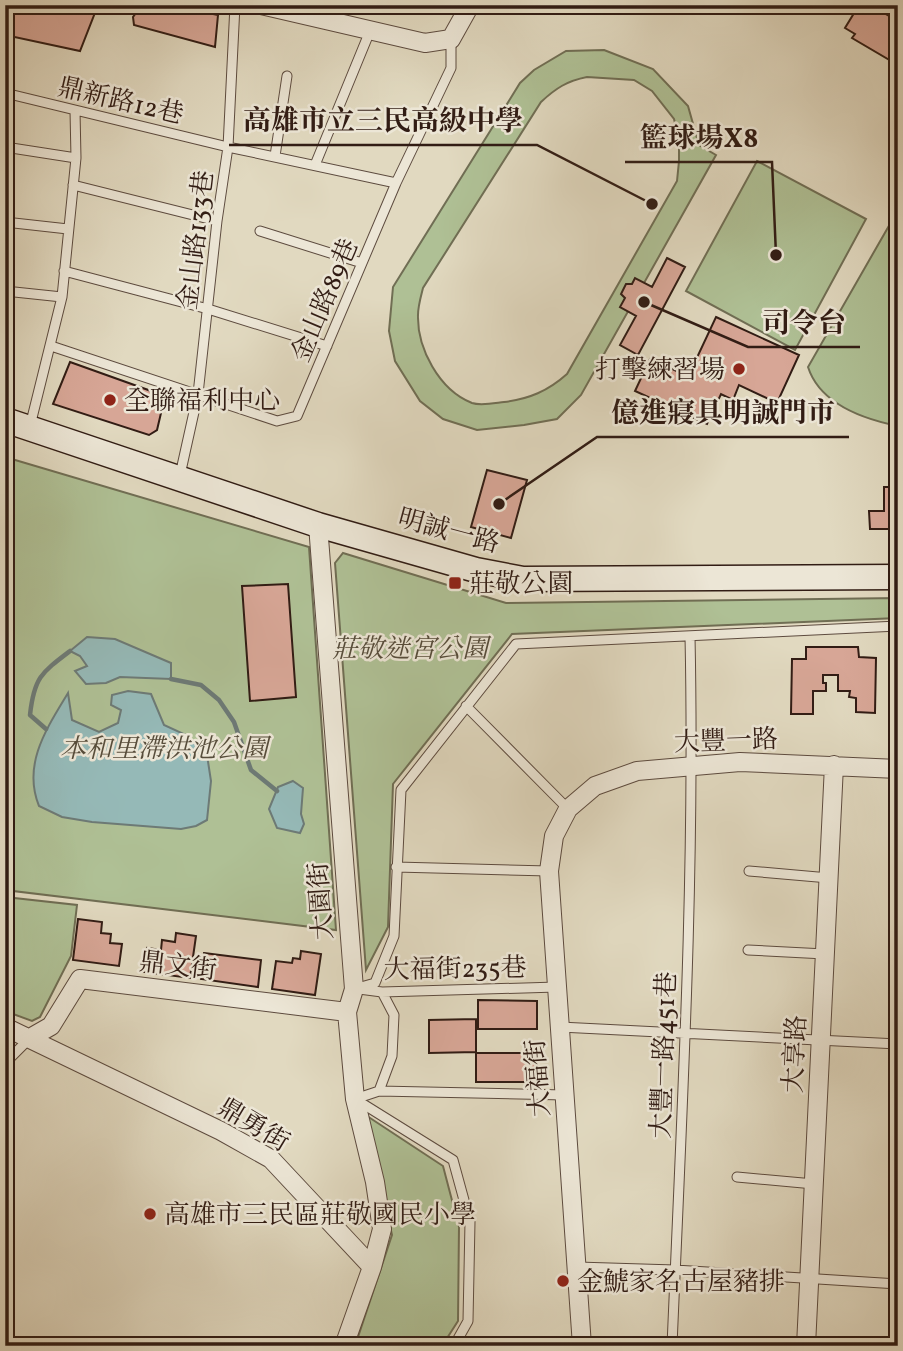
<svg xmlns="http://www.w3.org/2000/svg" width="903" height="1351" font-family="Vollkorn,'Noto Serif TC',serif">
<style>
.green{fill:#afc095;stroke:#706e54;stroke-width:2;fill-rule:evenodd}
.water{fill:#95b9b7;stroke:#6d7a76;stroke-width:2}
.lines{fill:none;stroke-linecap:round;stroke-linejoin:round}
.stream{stroke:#6d7a76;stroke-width:4.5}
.building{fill:#d7a696;stroke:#311c14;stroke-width:2}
.lane-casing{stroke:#5d4b3f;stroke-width:11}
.street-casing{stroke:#5d4b3f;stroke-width:20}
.secondary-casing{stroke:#311c14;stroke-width:27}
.lane{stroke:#ece6d6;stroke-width:9}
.street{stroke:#ece6d6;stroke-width:18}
.secondary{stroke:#ece6d6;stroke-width:24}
.poi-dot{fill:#8f2418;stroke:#ece6d6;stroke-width:2.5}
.labels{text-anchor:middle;stroke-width:5;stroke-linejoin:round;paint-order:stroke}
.street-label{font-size:26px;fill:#311c14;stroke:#ece6d6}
.poi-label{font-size:26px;fill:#311c14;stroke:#ece6d6;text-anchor:start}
.park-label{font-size:26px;font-style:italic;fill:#574d3b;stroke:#ece6d6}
.leader{fill:none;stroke:#311c14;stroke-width:2.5}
.callout-dot{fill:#311c14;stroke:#ece6d6;stroke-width:2.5}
.callout-label{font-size:28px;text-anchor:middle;font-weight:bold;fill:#311c14;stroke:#ece6d6;stroke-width:5;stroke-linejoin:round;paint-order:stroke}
</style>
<rect width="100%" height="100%" fill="#e1d9c0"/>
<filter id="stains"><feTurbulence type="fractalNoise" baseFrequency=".00286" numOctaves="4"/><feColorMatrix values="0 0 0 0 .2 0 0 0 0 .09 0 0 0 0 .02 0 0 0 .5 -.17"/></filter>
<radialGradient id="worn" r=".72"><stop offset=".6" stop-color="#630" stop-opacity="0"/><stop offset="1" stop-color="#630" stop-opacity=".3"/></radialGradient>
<path class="green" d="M604,50l49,19 35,37 11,39 17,10 -135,240 -24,24 -33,6 -47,5 -34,-11 -23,-18 -25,-40 -6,-30 4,-44 127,-204 14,-13 32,-19zM587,77l47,3 18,11 22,28 5,21v21l-2,20 -110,193c-19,17 -38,25 -63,28 -9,1 -23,4 -32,1 -33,-13 -55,-55 -54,-88 0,-9 3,-19 5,-27l118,-186c15,-14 26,-21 46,-25z
M757,161l109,58 -71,131 -109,-59z
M898,210v216c-35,-7 -78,-22 -90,-59z
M5,457l304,90 27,383 -331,-40z
M343,553l163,50 392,-5v20l-386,16 -119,150 -5,143 -22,43 -31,-407z
M5,897l72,8 -6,51 -31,61 -8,4 -27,-10z
M364,1114l79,52 16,61 -1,94 -16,25h-87l37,-111z"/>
<path class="water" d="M87,637l28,2 56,24v16l-51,-2 -14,6 -20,1 -11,-13 12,-5 -7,-10 -10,-5z
M128,691l23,3 13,31 22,10 21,20 4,26 -4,39 -11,6 -15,3 -89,-7 -30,-5 -23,-11c-17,-42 8,-78 29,-113l4,27 27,12 19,-9 3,-13 -10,-5 1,-10z
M293,781l10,7 -2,26 3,10 -4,9 -23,-5 -8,-19 9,-22z"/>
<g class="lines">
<path class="stream" d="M171,679l30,6 18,15 15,22 17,48 26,21
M46,729l-16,-14c4,-37 11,-42 40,-64"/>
</g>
<path class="building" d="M5,5h93l-18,46 -75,-16z
M142,5h27l49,10 -3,32 -81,-22 -1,-8z
M859,5h20l-2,4 21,12v44l-46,-27 3,-4 -10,-6z
M667,258l18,9 -47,88 -18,-10 16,-29 -16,-9 5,-9 -4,-4 5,-10h6l3,-6 17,9z
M716,317l83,38 -22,48 -38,-18 -6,15 -12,-6 -14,30 -72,-33 15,-32 33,15 6,-12 5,2z
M70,362l95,34 -8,34 -8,5 -96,-31z
M487,470l40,10 -16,58 -40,-11z
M884,487h14v42h-28l-1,-18h15z
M288,584l8,113 -46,4 -8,-115z
M806,647h52l1,10 17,1 -1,55 -19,-1v-14l-7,-1 1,-6h-12v-16h-15v8h3v8h-13v23h-22l1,-55h14z
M78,919l24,3 -1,11 10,1 -1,9 12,1 -3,22 -46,-6z
M176,933l20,3 -6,42 -46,-6 3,-24 14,2 1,-10 13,2z
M301,951l20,3 -6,41 -43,-6 4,-28 16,2 1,-5 7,1z
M204,953l57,7 -3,27 -57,-8z
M478,1000l59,1v28h-59z
M476,1019v33l-47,1v-33z
M476,1053h60v29h-60z"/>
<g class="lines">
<g class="lane-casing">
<path id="lane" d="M5,93l223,54 168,36
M5,147l71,11
M275,156l12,-80
M315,165l55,-134
M73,185l144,36
M5,222l63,7
M260,231l102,32
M64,271l144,38 119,37
M5,291l57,6
M51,346l226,75 20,-5 99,-233 55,-115v-29
M30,426l32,-129 14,-139 -1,-47
M180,475l18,-81 19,-173 11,-74 7,-142
M466,706l102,103
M396,867l153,4
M749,871l80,7
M748,950l77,4
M354,989l21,-6 19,-47 7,-146 115,-146 382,-18
M359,989l23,3 175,-5
M382,992l12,23 -2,41 -13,35 -24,8 98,61 17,62 -2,99 -14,25
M560,1027l338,17
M5,1063l25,-25
M379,1091l186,4
M737,1177l77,7
M577,1267l98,3 223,14
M672,1346c10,-237 23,-473 18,-710"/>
</g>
<g class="street-casing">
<path id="street" d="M261,5l164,38 26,-4 19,-34
M318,525l36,464 -7,23 8,87 20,83 7,47 -10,38
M5,1027l216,104 50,28 101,108 -28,79
M30,1038l21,-12 29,-47 267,33
M582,1346l-33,-475 5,-35 14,-27 27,-23 42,-15 103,-9 158,7
M806,1346l28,-581"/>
</g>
<g class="secondary-casing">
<path id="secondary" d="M5,420l313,105 158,45 47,9 375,-2"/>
</g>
<use href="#lane" class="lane"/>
<use href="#street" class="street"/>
<use href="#secondary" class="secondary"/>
</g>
<g class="poi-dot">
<circle cx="739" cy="369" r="7"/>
<circle cx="110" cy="400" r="7"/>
<rect x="448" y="576" width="14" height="14" rx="3.5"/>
<circle cx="150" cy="1214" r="7"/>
<circle cx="563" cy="1281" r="7"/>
</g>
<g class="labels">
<g class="street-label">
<text transform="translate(121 100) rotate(13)" y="9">鼎新路12巷</text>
<text transform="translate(195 240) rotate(-83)" y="9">金山路133巷</text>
<text transform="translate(324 300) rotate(-67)" y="9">金山路89巷</text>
<text transform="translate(449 530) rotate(15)" y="9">明誠一路</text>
<text transform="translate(726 740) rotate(-2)" y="9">大豐一路</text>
<text transform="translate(320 901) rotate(-94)" y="9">大園街</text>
<text transform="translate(178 965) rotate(7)" y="9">鼎文街</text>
<text transform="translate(455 968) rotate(-1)" y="9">大福街235巷</text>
<text transform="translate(794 1054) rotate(-87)" y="9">大享路</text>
<text transform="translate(663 1055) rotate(-88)" y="9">大豐一路451巷</text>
<text transform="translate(537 1078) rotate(-94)" y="9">大福街</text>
<text transform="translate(254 1124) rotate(31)" y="9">鼎勇街</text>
</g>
<g class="poi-label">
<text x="725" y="378" text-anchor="end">打擊練習場</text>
<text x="124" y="409">全聯福利中心</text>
<text x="469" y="592">莊敬公園</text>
<text x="164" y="1223">高雄市三民區莊敬國民小學</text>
<text x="577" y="1290">金鯱家名古屋豬排</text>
</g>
<g class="park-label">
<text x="410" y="657">莊敬迷宮公園</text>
<text x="164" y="757">本和里滯洪池公園</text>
</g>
</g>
<path class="leader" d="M652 204L537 145H229M776 255L772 162H625M644 302L748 347H860M499 504L597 437H849"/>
<g class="callout-dot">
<circle cx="652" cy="204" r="7"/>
<circle cx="776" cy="255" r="7"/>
<circle cx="644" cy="302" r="7"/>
<circle cx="499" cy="504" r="7"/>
</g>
<g class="callout-label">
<text x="383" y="130">高雄市立三民高級中學</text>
<text x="699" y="147">籃球場X8</text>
<text x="804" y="332">司令台</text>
<text x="723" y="422">億進寢具明誠門市</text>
</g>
<rect width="903" height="1351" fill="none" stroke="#e1d9c0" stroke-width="28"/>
<rect x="7" y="7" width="889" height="1337" fill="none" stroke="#311c14" stroke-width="3.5"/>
<rect x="14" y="14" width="875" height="1323" fill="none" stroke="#311c14" stroke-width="2"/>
<rect width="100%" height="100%" filter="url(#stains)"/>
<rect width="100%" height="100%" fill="url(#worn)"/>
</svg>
